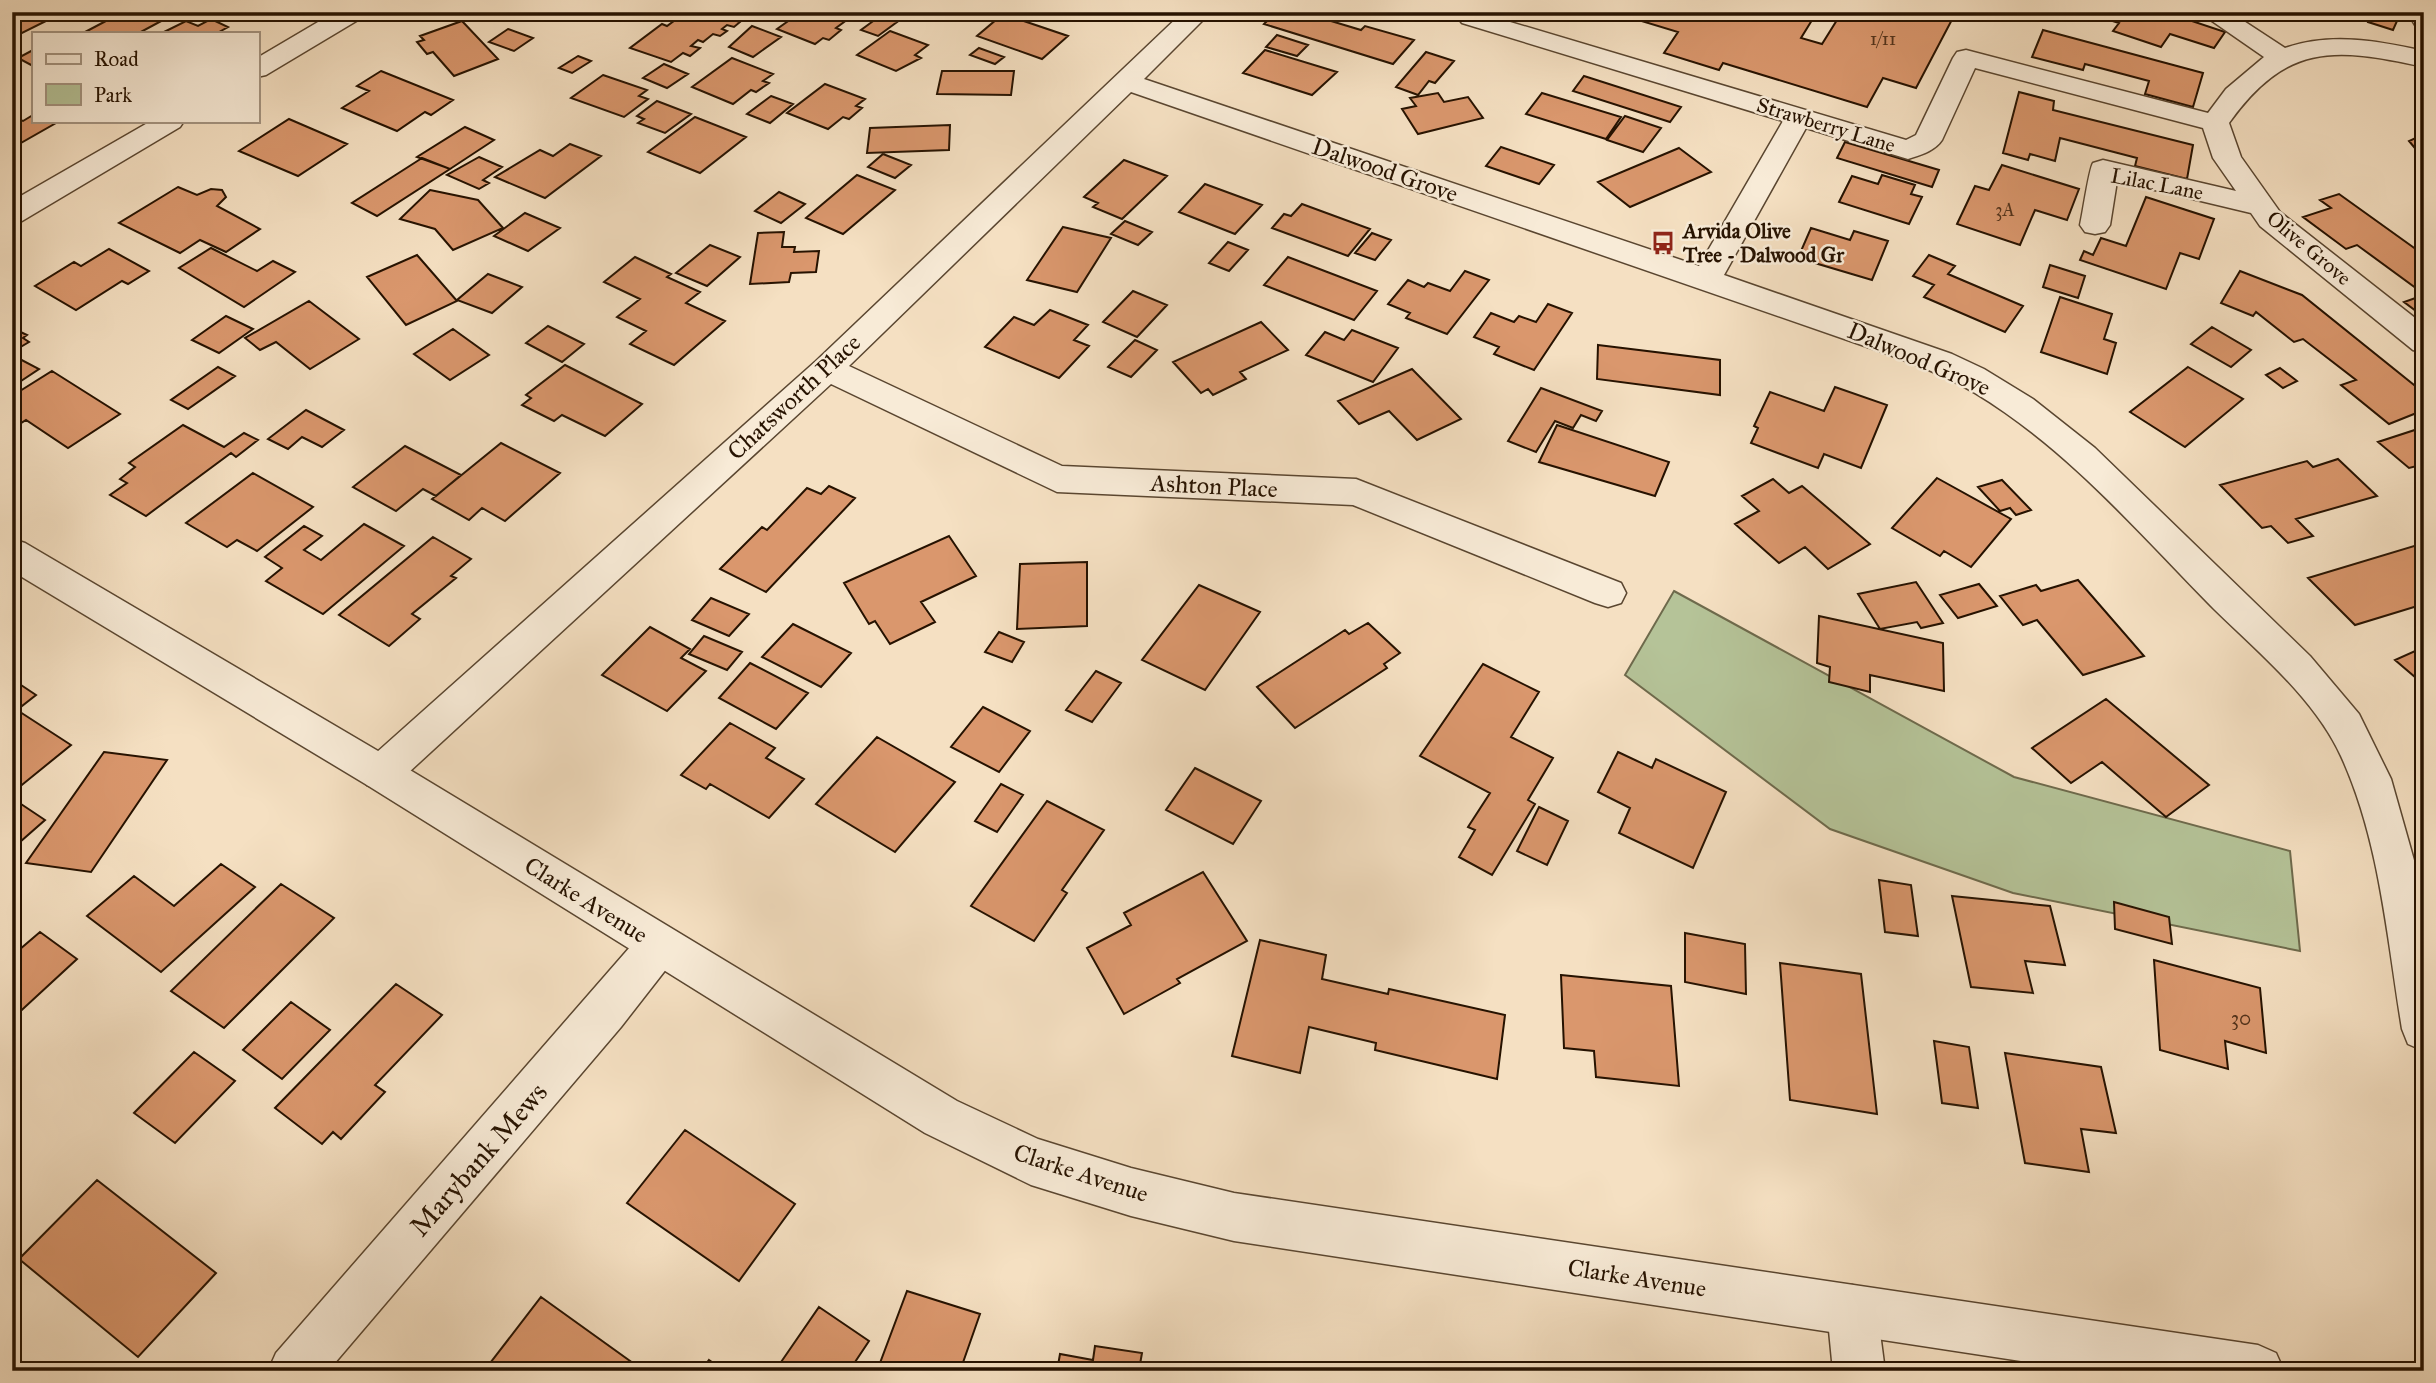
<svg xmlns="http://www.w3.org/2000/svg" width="2436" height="1383" font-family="'IM FELL Great Primer',serif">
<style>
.green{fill:#b5c398;stroke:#6e6a4c;stroke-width:2}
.building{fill:#da976d;stroke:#261200;stroke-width:2}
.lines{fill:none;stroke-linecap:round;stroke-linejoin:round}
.minor-casing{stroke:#5a4630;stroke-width:3}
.tertiary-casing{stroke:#5a4630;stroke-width:3}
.minor{fill:#f8ebd7;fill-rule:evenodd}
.tertiary{fill:#f8ebd7;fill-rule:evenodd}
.labels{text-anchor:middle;stroke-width:5;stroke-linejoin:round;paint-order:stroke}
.far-number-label{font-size:18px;fill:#53331b}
.far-street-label{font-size:21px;fill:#261200;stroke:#f8ebd7}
.far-poi-label{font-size:21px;font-weight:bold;fill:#261200;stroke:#f8ebd7;text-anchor:start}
.number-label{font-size:21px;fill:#53331b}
.street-label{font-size:24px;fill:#261200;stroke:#f8ebd7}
.near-street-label{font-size:28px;fill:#261200;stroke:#f8ebd7}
</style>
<rect width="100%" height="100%" fill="#f5e0c2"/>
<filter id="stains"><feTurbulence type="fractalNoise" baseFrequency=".00286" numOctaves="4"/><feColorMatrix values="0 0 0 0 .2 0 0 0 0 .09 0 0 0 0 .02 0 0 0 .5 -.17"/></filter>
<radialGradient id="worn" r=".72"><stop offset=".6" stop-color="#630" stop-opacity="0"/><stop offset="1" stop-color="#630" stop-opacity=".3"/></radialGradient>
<path class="green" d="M1674,591l340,186 276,74 10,100 -287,-58 -183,-64 -205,-154z"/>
<path class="building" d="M12,12h52l-52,26z
M87,12h91l-39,21h-47l-5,-2 19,-10z
M610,12h45l-12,9 -9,-3 -5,3 -22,-7z
M686,12h22l32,10 -6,5 -7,-2 -5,4 5,2 -7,5 -7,-2 -10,8 -5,-2 -7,6 9,2 -10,8 -7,-3 -12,9 -41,-14 32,-24 5,2z
M801,12h27l20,7 -12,9 5,2 -12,10 -6,-2 -8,6 -38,-15z
M1069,12h48l-7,9z
M1276,12h44l15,5 -4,4 30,9 4,-4 49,14 -21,24 -129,-40z
M1612,12h205l-16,26 21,6 20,-32h114l-40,76 -33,-10 -16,29 -144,-44 -4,7 -55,-17 14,-21z
M2108,12h57l60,20 -11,16 -44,-14 -9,13 -48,-16 6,-8 -16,-5z
M2232,12h64l2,4 -37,-2 -15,6z
M2326,12h75l-8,18 -25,-8 1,-3 -40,-2z
M1003,14l65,22 -26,23 -65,-23z
M880,16l17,6 -19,14 -17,-6z
M211,19l17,8 -7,4 6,2h-65l24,-12 12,5z
M462,21l36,38 -44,17 -21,-24 -6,2 -10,-12 7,-2 -4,-4z
M752,26l29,11 -28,20 -24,-10z
M508,29l25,9 -19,13 -25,-9z
M2043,30l160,43 -10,34 -48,-13 4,-13 -64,-17 -2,6 -51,-13z
M890,31l38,14 -13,10 6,3 -25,13 -39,-16z
M1277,35l31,10 -11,11 -31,-9z
M979,48l25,9 -9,7 -25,-9z
M33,50v16l-15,-8z
M1265,50l72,22 -25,23 -69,-22z
M1426,52l28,9 -19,22 -6,-2 -11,14 -22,-8z
M578,56l13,5 -19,12 -13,-5z
M732,58l41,16 -10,7 6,2 -13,9 -5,-2 -18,14 -41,-17z
M664,64l24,10 -21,14 -24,-10z
M381,71l72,29 -22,15 -6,-3 -28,19 -55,-23 27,-17 -12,-5z
M942,71h72l-3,24 -74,-1z
M603,75l44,15 -8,6 9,3 -24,18 -53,-19z
M1584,76l97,31 -11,15 -97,-31z
M825,84l40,15 -9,7 6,2 -13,11 -6,-2 -15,12 -41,-16z
M2019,92l35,9 -1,9 140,35 -6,34 -52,-13 2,-8 -77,-20 -5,23 -25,-7 -2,6 -25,-7z
M1438,93l6,9 24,-5 15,21 -65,16 -16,-25 14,-3 -6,-8z
M1542,93l79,24 -15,22 -80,-25z
M771,96l22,8 -23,19 -23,-9z
M657,101l34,13 -26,19 -27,-10 6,-4 -7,-3z
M33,115v6l23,2 -44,25v-31l11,4z
M1625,116l36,12 -18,24 -36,-12z
M695,117l51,20 -46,36 -52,-21z
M289,119l58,25 -49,32 -59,-25z
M950,125l-1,25 -82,3 3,-25z
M465,127l29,13 -44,29 -33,-12z
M2424,134v25l-15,-18z
M1845,142l94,28 -7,17 -95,-29z
M570,144l31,12 -56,42 -50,-21 45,-27 13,6z
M1501,147l53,18 -15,19 -53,-18z
M1679,148l32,24 -81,35 -32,-25z
M883,154l28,11 -16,13 -27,-11z
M479,157l23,10 -19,13 6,3 -10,6 -32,-14z
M422,158l28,11 -73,47 -25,-13z
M1124,160l43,16 -45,43 -29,-12 5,-4 -14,-6z
M2002,165l77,24 -12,31 -32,-10 -15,35 -63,-21 18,-38 14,4z
M857,175l38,15 -52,44 -37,-16z
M1882,175l33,10 -4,9 11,3 -13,27 -70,-22 13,-26 26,8z
M1205,184l57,21 -27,29 -56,-22z
M178,187l19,8 14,-6 11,1 4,7 -9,9 43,23 -34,23 -26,-12 -20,13 -61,-30z
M430,190l48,10 25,28 -50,22 -18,-21 -35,-10z
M779,192l26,12 -24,19 -26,-12z
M2339,194l85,61v39l-67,-49 -11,4 -43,-32 28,-9 -11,-8z
M2146,197l68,22 -15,40 -19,-6 -14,36 -86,-29 4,-9 9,4 8,-17 25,8z
M1302,204l68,25 -22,27 -76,-28 12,-14 7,2z
M525,213l35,15 -32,23 -34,-15z
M1125,221l27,11 -14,13 -27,-11z
M1063,227l48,11 -34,54 -50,-12z
M1811,228l39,12 4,-9 34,10 -16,39 -74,-22z
M784,232l-2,15h13l-1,5 25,-1 -3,21 -25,1 -2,9 -39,2 8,-51z
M1372,233l19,7 -16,20 -20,-7z
M1228,242l20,8 -19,21 -20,-8z
M710,245l30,12 -33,29 -31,-13z
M211,248l46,23 16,-10 22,11 -51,35 -65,-39z
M109,249l40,22 -21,13 -6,-3 -46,29 -41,-24 39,-24 7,4z
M417,255l40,46 -51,24 -39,-48z
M1929,255l26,11 -7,8 75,32 -18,26 -81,-35 10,-12 -21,-9z
M635,257l36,17 -4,3 33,15 -14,11 39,18 -51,44 -44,-21 16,-13 -29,-14 23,-18 -36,-17z
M1288,257l89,34 -23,29 -90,-35z
M2050,265l35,11 -7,22 -35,-11z
M1465,271l24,9 -42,54 -41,-16 4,-5 -22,-9 20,-24 16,7 4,-4 22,8z
M2240,271l62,24 122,98v17l-35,14 -48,-39 15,-5 -53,-41 -9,3 -38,-30 -3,4 -32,-13z
M488,274l34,13 -30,26 -35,-13z
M1133,291l34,14 -30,32 -34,-15z
M2424,295v22l-20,-15z
M2060,297l52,17 -8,25 12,4 -9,31 -66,-22z
M309,301l50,38 -49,30 -34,-27 -16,8 -15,-12z
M1548,304l24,9 -38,57 -40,-16 5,-7 -25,-10 17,-24 23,9 5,-6 17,6z
M1050,310l38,15 -14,15 15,6 -30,32 -74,-31 29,-30 20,8z
M226,316l27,13 -34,24 -27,-13z
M1261,322l27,28 -48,22 6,7 -33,16 -5,-6 -7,4 -28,-31z
M548,326l36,18 -22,18 -36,-19z
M2212,327l39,23 -20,17 -40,-23z
M12,328l15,7 -4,3 6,4 -17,10z
M453,329l36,26 -39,25 -36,-26z
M1352,330l46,18 -25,34 -67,-27 19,-23 19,8z
M1135,340l22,10 -26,27 -23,-10z
M1598,345l122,15v35l-123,-16z
M14,356l25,13 -27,18v-30z
M565,365l77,39 -37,32 -43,-21 -8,6 -32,-16 9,-7 -5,-3z
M218,367l17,9 -47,33 -17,-9z
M2188,367l55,32 -58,48 -55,-35z
M2280,368l17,13 -14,7 -17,-13z
M1412,369l49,50 -44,21 -28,-29 -30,13 -21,-23z
M52,371l68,43 -52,34 -42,-28 -14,9v-33z
M1835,387l52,18 -26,63 -37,-14 -6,14 -67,-25 7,-15 -4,-2 16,-34 54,19z
M1541,388l61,23 -6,10 -15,-6 -8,13 -18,-7 -19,31 -28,-11z
M306,410l38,20 -22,17 -20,-10 -14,12 -20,-10z
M183,425l41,22 20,-14 14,7 -22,17 -5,-4 -85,63 -36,-21 17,-12 -7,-4 15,-12 -6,-4z
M1557,425l112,37 -14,34 -116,-34z
M2424,427v40l-3,-2 -12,3 -31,-26z
M501,443l59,30 -55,48 -23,-13 -13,12 -37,-21z
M405,446l56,29 -25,21 -13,-7 -27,22 -43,-24z
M2338,459l39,37 -81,23 17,17 -25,7 -17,-17 -9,2 -42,-43 87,-24 6,6z
M253,473l60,34 -56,44 -20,-11 -10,7 -41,-24z
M1937,478l74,41 -40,48 -27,-16 -4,5 -48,-28z
M1773,479l16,14 13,-7 68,58 -42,25 -23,-22 -26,16 -44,-39 24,-13 -17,-15z
M2002,480l29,30 -15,5 -6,-7 -10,3 -22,-24z
M829,486l26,12 -89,94 -46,-23 42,-42 5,3 40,-42 14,6z
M364,524l40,22 -81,68 -57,-33 16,-13 -17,-11 39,-31 18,10 -18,14 17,10z
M949,536l27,40 -55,26 14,20 -45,22 -15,-23 -6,3 -25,-41z
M433,537l38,22 -20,17 5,2 -44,36 8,5 -31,27 -50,-31z
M2424,543v61l-69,21 -47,-47z
M1087,562v64l-70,3 3,-65z
M2078,580l66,76 -61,19 -46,-55 -14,5 -23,-29 36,-11 5,6z
M1916,582l27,41 -22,5 -4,-6 -37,7 -22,-35z
M1979,584l18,22 -39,12 -18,-23z
M1199,585l61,27 -55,78 -63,-30z
M711,598l38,16 -20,22 -37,-16z
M1819,616l124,27 1,48 -74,-16v17l-41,-10 1,-15 -13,-4z
M1368,623l32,30 -16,11 3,4 -92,60 -38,-41 88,-57 4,4z
M793,624l58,29 -30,34 -59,-30z
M650,627l40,22 -9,9 25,13 -39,40 -65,-36z
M999,632l25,10 -12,20 -27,-10z
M704,636l38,16 -15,18 -38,-16z
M2424,647v35l-2,1 -27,-23z
M750,663l58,30 -32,36 -57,-31z
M1483,664l56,28 -28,45 42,21 -25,42 7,4 -43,71 -33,-18 16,-27 -7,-3 22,-34 -70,-37z
M1096,671l25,12 -29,39 -26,-12z
M12,679l24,16 -19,15 54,35 -59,48z
M2106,699l103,86 -43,32 -64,-55 -31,21 -39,-35z
M983,707l47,24 -31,41 -48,-25z
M730,723l45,25 -9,10 38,21 -35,39 -59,-34 -4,5 -25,-14z
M877,737l78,45 -60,70 -79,-48z
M104,752l63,8 -76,112 -65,-9z
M1618,752l34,16 4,-9 70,33 -33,76 -74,-35 11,-25 -32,-16z
M1195,768l66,33 -28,43 -67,-34z
M1001,784l22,11 -26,37 -22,-11z
M1047,801l57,29 -42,60 5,3 -33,48 -63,-35z
M21,804l24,16 -33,29v-37z
M1539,807l29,14 -21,44 -30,-14z
M221,864l34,23 -94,85 -74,-56 47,-40 40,30z
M1203,872l44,69 -70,38 3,4 -56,31 -37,-66 44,-23 -7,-12z
M1879,880l32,5 7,51 -33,-4z
M281,884l53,34 -110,110 -53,-37z
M1952,896l98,10 15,59 -40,-4 8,32 -62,-6z
M2114,902l55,15 3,27 -57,-15z
M40,932l37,27 -65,60v-63z
M1685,933l60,11 1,50 -61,-12z
M1260,940l66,15 -4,24 66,15 1,-5 116,26 -8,64 -122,-29 1,-7 -67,-16 -9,46 -68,-17z
M2154,960l106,28 6,65 -41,-12 3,28 -68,-19z
M1780,963l81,11 16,140 -87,-14z
M1561,975l110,11 8,100 -83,-9 -2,-26 -30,-3z
M396,984l46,31 -67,70 10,7 -44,47 -8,-7 -11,12 -47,-36z
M291,1002l39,28 -48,49 -39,-29z
M1934,1041l35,6 9,61 -36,-5z
M194,1052l41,29 -60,62 -41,-30z
M2005,1053l96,14 15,66 -35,-4 8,43 -64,-9z
M685,1130l110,74 -56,77 -112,-78z
M97,1180l119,93 -78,84 -119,-98z
M907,1291l73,23 -20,57h-83z
M541,1297l103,74h-160z
M819,1307l50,34 -20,30h-63l-7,-6z
M1095,1346l47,7 -3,17 2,1h-84l3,-17 33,6z
M709,1360l16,11h-24z"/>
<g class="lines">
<g class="minor-casing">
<path id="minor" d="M1183,12h28l-67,67 555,187 84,-145 -321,-98 -4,-5 4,-5h18l426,127 10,-5 37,-77 4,-6 9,-2 242,63 18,-24 38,-32 -65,-45h31l55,36c46,-16 93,-7 139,3v16c-90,-20 -138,-24 -195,56l12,34 39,55 144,113v28l-11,-3 -153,-124 -9,-13 -134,-32 -7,44 -5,7 -10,2 -10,-2 -5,-7c3,-13 9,-56 13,-62l10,-3 133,31 -23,-33 -10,-30 -228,-60 -33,72c-7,11 -22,15 -34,19l-102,-31 -82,147 228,79 32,15 49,30 62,49 215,208 49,58 32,65 30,106 3,15v151l-16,-7 -6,-15c-15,-91 -22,-188 -61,-273 -27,-58 -82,-103 -127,-147 -75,-76 -146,-160 -239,-216 -30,-18 -63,-30 -96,-42l-748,-259 -282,274 213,100 294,13 265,104 5,10 -5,10 -13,4 -13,-4 -242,-98 -296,-13 -226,-108 -436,401 -14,5 -14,-5 -6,-12 6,-12 449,-400z
M2407,12h17v16l-9,-3z
M659,925l15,6 7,14 -7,14 -53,68 -293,344h-60l8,-18 368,-422z
M1852,1285l18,7 7,18 8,61h-52l-6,-61 7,-18z"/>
</g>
<g class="tertiary-casing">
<path id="tertiary" d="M335,12h32l-4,5 -97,58 -9,2v-19z
M151,121h33l-4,6 -158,94 -10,2v-22z
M12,539l13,4 370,218 562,340 81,38 93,29 103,25 1024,152 18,8 8,18h-197l-853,-130 -103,-25 -100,-31 -106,-52 -558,-348 -355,-214z"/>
</g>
<use href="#minor" class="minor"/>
<use href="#tertiary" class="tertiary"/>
</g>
<defs>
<g id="bus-bare" transform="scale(1.89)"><path d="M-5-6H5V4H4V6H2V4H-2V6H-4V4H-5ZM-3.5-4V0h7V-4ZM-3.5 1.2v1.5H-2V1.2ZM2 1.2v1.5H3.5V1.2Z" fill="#8f2418" stroke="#f8ebd7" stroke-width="2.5" paint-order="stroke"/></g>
</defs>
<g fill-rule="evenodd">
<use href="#bus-bare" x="1663" y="243"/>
</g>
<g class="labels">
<g class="far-number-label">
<text x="1883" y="45">1/11</text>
<text x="2005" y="216">3A</text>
</g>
<g class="far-street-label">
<text transform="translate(1826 125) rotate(17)" y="7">Strawberry Lane</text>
<text transform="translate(2157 184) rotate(11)" y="7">Lilac Lane</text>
<text transform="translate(2309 248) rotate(40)" y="7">Olive Grove</text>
</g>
<g class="far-poi-label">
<text x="1683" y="238">Arvida Olive<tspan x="1683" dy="24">Tree - Dalwood Gr</tspan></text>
</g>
<g class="number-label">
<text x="2241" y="1025">30</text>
</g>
<g class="street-label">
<text transform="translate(1385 170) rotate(19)" y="8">Dalwood Grove</text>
<text transform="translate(1919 359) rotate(23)" y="8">Dalwood Grove</text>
<text transform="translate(794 397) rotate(-43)" y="8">Chatsworth Place</text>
<text transform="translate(1214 486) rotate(3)" y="8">Ashton Place</text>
<text transform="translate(586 900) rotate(32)" y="8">Clarke Avenue</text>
<text transform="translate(1081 1173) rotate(18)" y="8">Clarke Avenue</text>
<text transform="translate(1637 1278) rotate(9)" y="8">Clarke Avenue</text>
</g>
<g class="near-street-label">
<text transform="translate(478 1159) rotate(-49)" y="10">Marybank Mews</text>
</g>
</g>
<rect width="2436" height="1383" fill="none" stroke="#f5e0c2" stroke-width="42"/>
<rect x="14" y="14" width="2408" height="1355" fill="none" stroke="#261200" stroke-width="3.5"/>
<rect x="21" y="21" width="2394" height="1341" fill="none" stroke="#261200" stroke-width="2"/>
<rect x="32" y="32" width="228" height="91" fill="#f8ebd7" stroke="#a49481" stroke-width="2"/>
<rect x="46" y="54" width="35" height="10" fill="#f8ebd7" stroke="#a49481" stroke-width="2"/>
<text x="94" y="66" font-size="21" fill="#261200">Road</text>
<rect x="46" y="84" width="35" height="21" fill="#b5c398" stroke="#a49481" stroke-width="2"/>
<text x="94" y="102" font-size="21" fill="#261200">Park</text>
<rect width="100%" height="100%" filter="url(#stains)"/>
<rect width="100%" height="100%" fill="url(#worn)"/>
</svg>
